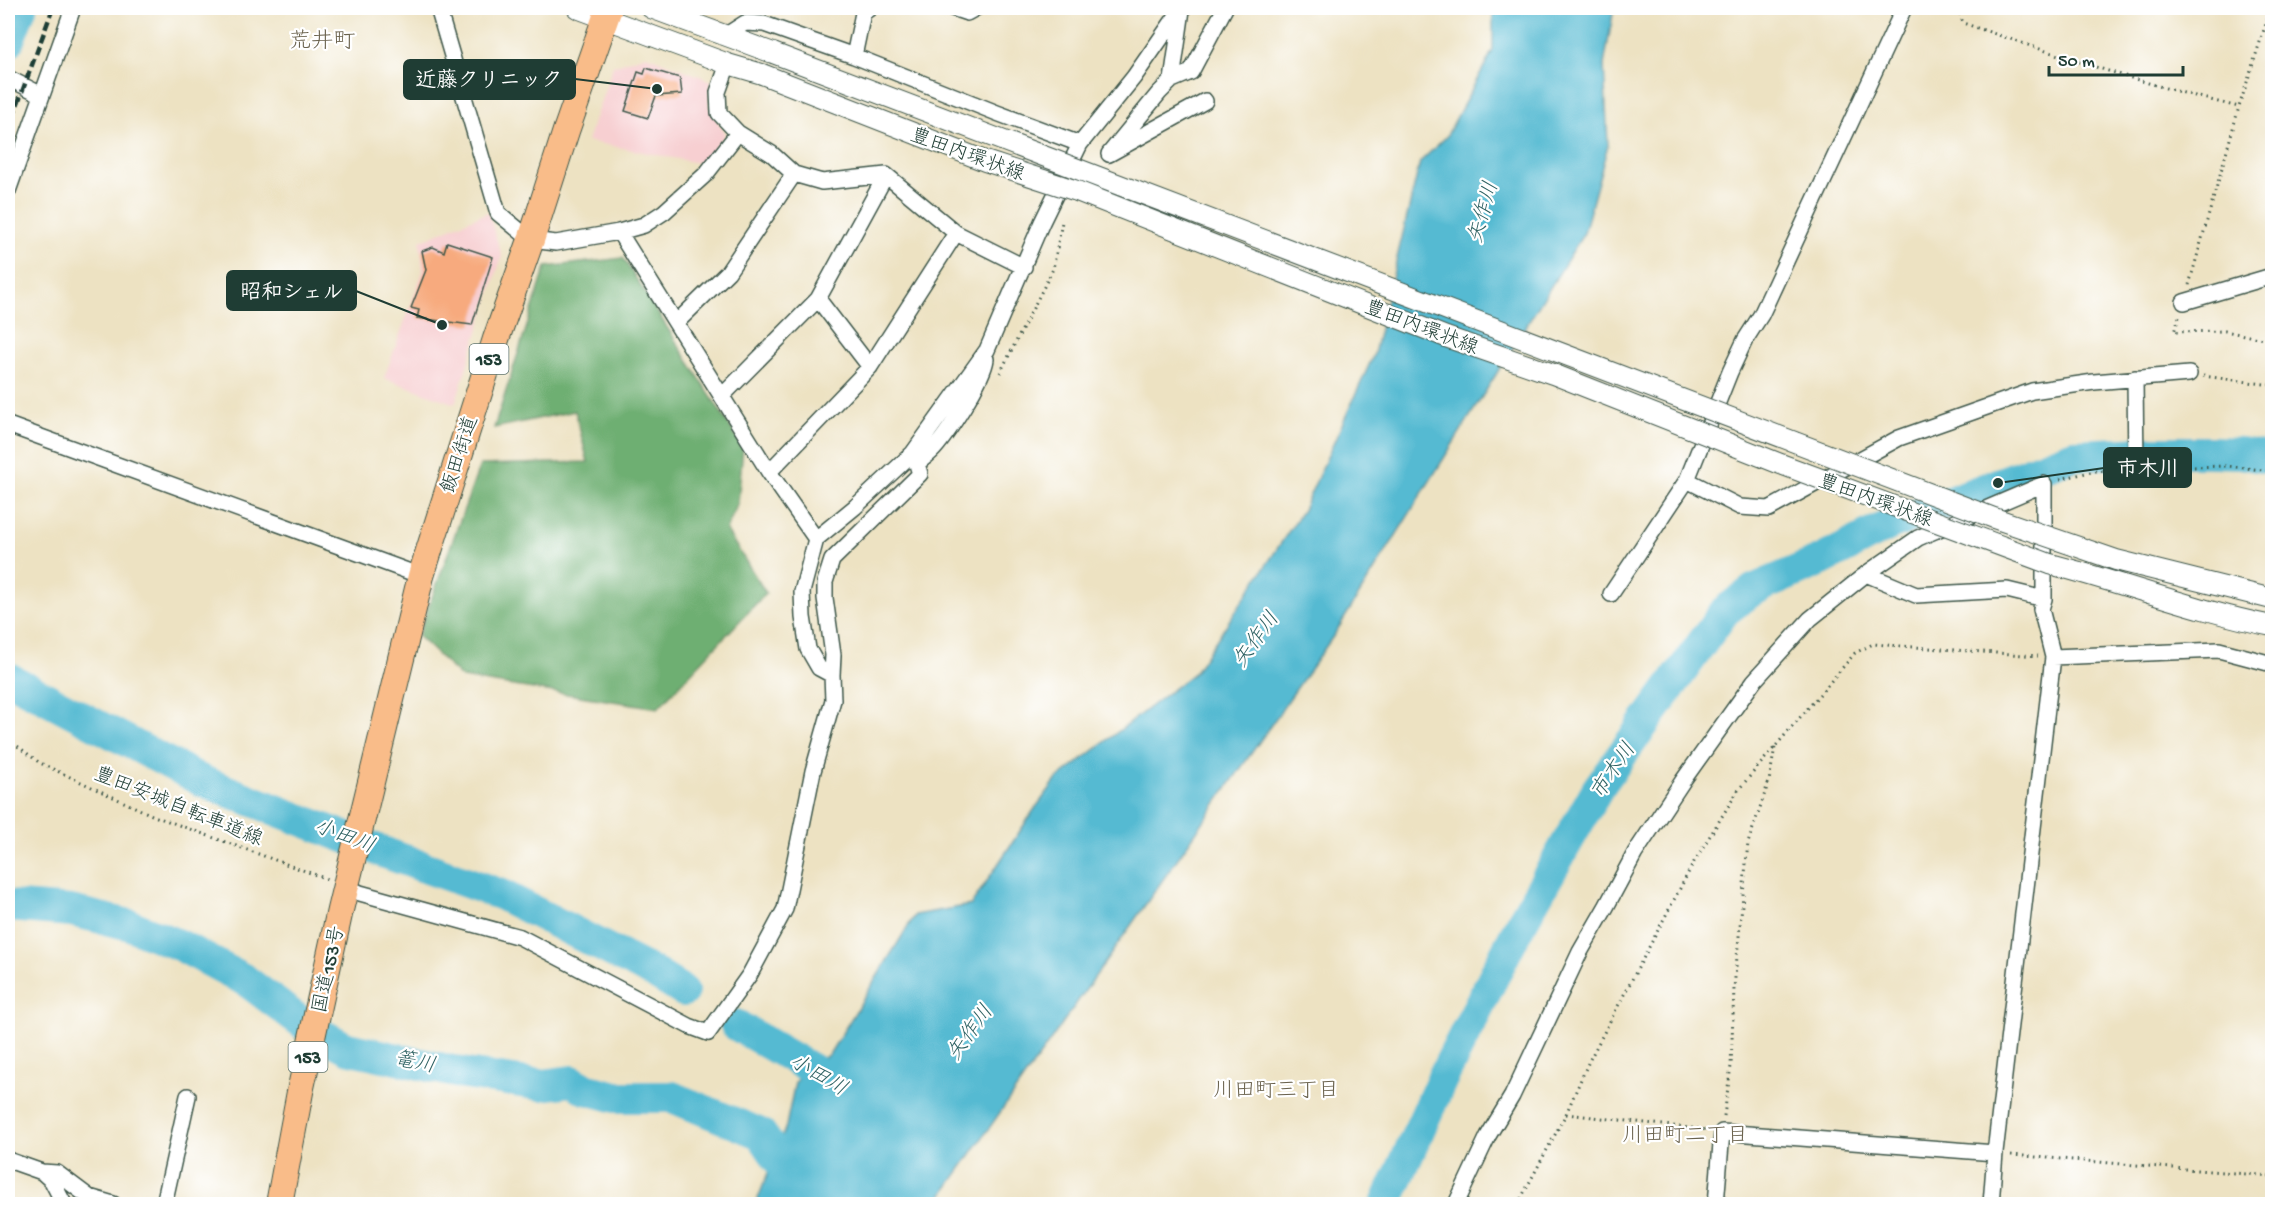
<svg xmlns="http://www.w3.org/2000/svg" width="2280" height="1212" font-family="'Gochi Hand','Klee One',sans-serif">
<style>
.built{fill:#f7cfd1}
.forest{fill:#6eaf72;stroke:#467653;stroke-width:1.5}
.water{fill:#54bad2;stroke:#3a7c83;stroke-width:1.5}
.lines{fill:none;stroke-linecap:round;stroke-linejoin:round}
.river{stroke:#54bad2;stroke-width:32}
.building{fill:#f7aa7e}
.minor-casing{stroke:#3e5649;stroke-width:18}
.tertiary-casing{stroke:#3e5649;stroke-width:22}
.trunk-casing{stroke:#3e5649;stroke-width:28}
.path{stroke:#3e5649;stroke-width:3;stroke-dasharray:1.5 4.5;stroke-linecap:butt}
.minor{stroke:#fff;stroke-width:15}
.tertiary{stroke:#fff;stroke-width:20}
.trunk{stroke:#f9bc89;stroke-width:26}
.rail{stroke:#1f3d34;stroke-width:4.5;stroke-dasharray:9 4.5;stroke-linecap:butt}
.tertiary-bridge-casing{stroke:#3e5649;stroke-width:22;stroke-linecap:butt}
.tertiary-bridge{stroke:#fff;stroke-width:20}
.labels{text-anchor:middle;stroke-width:4.5;stroke-linejoin:round;paint-order:stroke}
.shield{fill:#fff;stroke:#627771;stroke-width:1.5}
.shield-label{font-size:18px;font-weight:bold;fill:#1f3d34}
.street-label{font-size:20px;fill:#1f3d34;stroke:#fff}
.water-label{font-size:21px;font-style:italic;fill:#2f6263;stroke:#fff}
.neighbourhood-label{font-size:21px;fill:#6b634e;stroke:#fff}
.quarter-label{font-size:22px;fill:#6b634e;stroke:#fff}
.leader{fill:none;stroke:#1f3d34;stroke-width:2}
.callout-dot{fill:#1f3d34;stroke:#fff;stroke-width:2}
.callout{fill:#1f3d34;stroke:#1f3d34;stroke-width:2}
.callout-label{font-size:21px;text-anchor:middle;font-weight:bold;fill:#fff}
</style>
<rect width="100%" height="100%" fill="#fff"/>
<filter id="ink" filterUnits="userSpaceOnUse"><feTurbulence type="fractalNoise" baseFrequency=".0167" numOctaves="2"/><feDisplacementMap in="SourceGraphic" scale="12" xChannelSelector="R" yChannelSelector="G"/><feConvolveMatrix kernelMatrix="1 2 1 2 8 2 1 2 1" color-interpolation-filters="sRGB"/></filter>
<filter id="wash" filterUnits="userSpaceOnUse"><feTurbulence type="fractalNoise" baseFrequency=".008" numOctaves="4" result="noise"/><feDisplacementMap in="SourceGraphic" scale="24" xChannelSelector="R" yChannelSelector="G"/><feGaussianBlur stdDeviation="1.35" result="paint"/><feColorMatrix in="noise" values="0 0 0 0 0 0 0 0 0 0 0 0 0 0 0 0 0 1.4 0 .05"/><feComposite in="paint" operator="in"/></filter>
<g filter="url(#wash)">
<rect width="100%" height="100%" fill="#ede2c2"/>
<path class="built" d="M646,55l66,26 -3,9v16l16,28 -22,30 -116,-23 26,-75z
M488,212l14,44 -47,148 -71,-26 39,-107 -3,-30z"/>
<path class="forest" d="M623,258l120,189 -5,56 -12,27 40,63 -108,115 -196,-30 -44,-42 62,-171 108,-3 -13,-51 -81,17 52,-161z"/>
<path class="water" d="M1493,8h121l-10,57 4,80 -24,88 -250,402 -398,569h-180l30,-78 9,-44 35,-29 85,-138 56,-10 63,-95 23,-31 138,-107 108,-162 71,-156 46,-192 26,-25 47,-87z"/>
<g class="lines">
<path class="river" d="M8,42l13,-34
M8,678l194,103 186,73 114,41 152,78 29,18
M8,906l63,5 59,14 51,21 64,34 63,47 39,21 119,26 68,10 8,1 30,-4 14,8 30,8h56l89,37 48,70
M736,1025l113,66
M1386,1204l56,-125 72,-143 84,-148 127,-177 28,-21 69,-30 67,-35 185,-70 74,-3h63l29,1 32,6"/>
</g>
<g id="blocks">
<path class="building" d="M646,68l34,10 2,16 -26,2 -8,22 -23,-7 13,-39 6,2z
M447,242l46,15 -21,68 -55,-7 2,-8 -8,-2 15,-38 -4,-19 11,-4 11,5z"/>
</g>
</g>
<g filter="url(#ink)">
<use href="#blocks" fill-opacity="0" stroke="#3e5649" stroke-width="1.5"/>
<g class="lines">
<g class="minor-casing">
<path id="minor" d="M438,8l60,205 33,27 25,3 63,-11 25,-7 20,-13 42,-38 32,-41
M952,8l15,5 9,-5
M1182,10l-10,70 -13,13 -50,61 96,-53
M727,37l4,-5 14,-9 19,1 90,32 143,57 83,31
M854,56l9,-43 7,-5
M728,64l-10,28 1,21 19,20 34,21 22,20 28,8 64,-7 70,58 68,34
M8,78l34,17
M1172,80l19,-8 34,-64
M8,191l65,-183
M619,232l150,240 47,67
M818,299l52,68
M2184,302l88,-26
M676,323l52,-51 66,-98
M2135,378l1,91
M722,396l96,-97 68,-124
M8,425l413,151
M769,472l101,-105 86,-134
M1687,480l53,27 29,2 130,-71 133,-47 62,-9 95,-8
M1866,574l50,21 91,-5 37,9
M1611,594l76,-114 43,-108 15,-32 16,-25 143,-307
M2053,657l166,-7 53,14
M832,675l1,-20 -8,-57v-16l7,-22 88,-86 -3,-10c4,-4 10,-8 14,-12 15,-15 53,-74 55,-93
M345,886l15,7 160,44 169,89 19,7 42,-59 35,-65 28,-138 20,-71 -1,-25 -13,-7 -11,-19 -5,-32 -1,-25 14,-53 39,-32 58,-54 74,-103 55,-128 38,-78 54,-67 48,-69
M8,1160l34,12 15,1 32,24 24,7
M42,1172l10,9 12,23
M164,1204l24,-108
M1456,1204l32,-68 24,-40 68,-144 26,-45 29,-54 49,-74 70,-98 56,-62 56,-45 52,-36 126,-54v115l-3,10 12,48 -58,496 -4,51
M1716,1204l6,-72 273,21"/>
</g>
<g class="tertiary-casing">
<path id="tertiary" d="M577,8l151,56 34,10
M651,8l122,45"/>
</g>
<g class="trunk-casing">
<path id="trunk" d="M279,1204l21,-112 40,-182 81,-334 75,-237 35,-99 35,-109 43,-123"/>
</g>
<path class="path" d="M1958,8l5,15c91,31 182,62 276,84
M2189,285l50,-178 32,-99
M2179,317l-5,15 51,-1 47,10
M1000,373l53,-104 9,-47
M2203,376l69,9
M2152,468l75,-2 45,5
M2060,479l35,-8 26,-1
M8,739l32,24 114,53 173,63
M1566,1114l142,16
M1724,1116l7,-50 3,-78 14,-145 21,-62 6,-34
M2011,1155l261,21
M1518,1204l48,-90 23,-53 106,-201 44,-71 116,-136 18,-9 165,12"/>
<use href="#minor" class="minor"/>
<use href="#tertiary" class="tertiary"/>
<use href="#trunk" class="trunk"/>
<path class="rail" d="M8,130l45,-122"/>
<g class="tertiary-bridge-casing">
<path id="tertiary-bridge" d="M773,53l1221,465 122,42 156,39
M762,74l223,87 92,30 369,146 107,37 225,89 272,101c74,19 147,47 222,62"/>
</g>
<use href="#tertiary-bridge" class="tertiary-bridge"/>
</g>
</g>
<g class="labels">
<g class="shield">
<rect x="469.5" y="344" width="39" height="30" rx="4.5"/>
<rect x="288.5" y="1042" width="39" height="30" rx="4.5"/>
</g>
<g class="shield-label">
<text x="489" y="365">153</text>
<text x="308" y="1063">153</text>
</g>
<g class="street-label">
<text transform="translate(968 153) rotate(20)" y="7">豊田内環状線</text>
<text transform="translate(1422 326) rotate(21)" y="7">豊田内環状線</text>
<text transform="translate(458 454) rotate(-72)" y="7">飯田街道</text>
<text transform="translate(1876 499) rotate(20)" y="7">豊田内環状線</text>
<text transform="translate(179 805) rotate(22)" y="7">豊田安城自転車道線</text>
<text transform="translate(327 969) rotate(-78)" y="7">国道153号</text>
</g>
<g class="water-label">
<text transform="translate(1482 212) rotate(-74)" y="7">矢作川</text>
<text transform="translate(1255 639) rotate(-54)" y="7">矢作川</text>
<text transform="translate(1612 770) rotate(-56)" y="7">市木川</text>
<text transform="translate(345 835) rotate(21)" y="7">小田川</text>
<text transform="translate(969 1032) rotate(-54)" y="7">矢作川</text>
<text transform="translate(415 1061) rotate(11)" y="7">篭川</text>
<text transform="translate(819 1074) rotate(30)" y="7">小田川</text>
</g>
<g class="neighbourhood-label">
<text x="1276" y="1096">川田町三丁目</text>
<text x="1685" y="1141">川田町二丁目</text>
</g>
<g class="quarter-label">
<text x="322" y="47">荒井町</text>
</g>
</g>
<path class="leader" d="M657 89L575 79M442 325L356 291M1998 483L2104 468"/>
<g class="callout-dot">
<circle cx="657" cy="89" r="6"/>
<circle cx="442" cy="325" r="6"/>
<circle cx="1998" cy="483" r="6"/>
</g>
<g class="callout">
<rect x="404" y="60" width="171" height="39" rx="6"/>
<rect x="227" y="271" width="129" height="39" rx="6"/>
<rect x="2104" y="448" width="87" height="39" rx="6"/>
</g>
<g class="callout-label">
<text x="489" y="86">近藤クリニック</text>
<text x="292" y="298">昭和シェル</text>
<text x="2148" y="475">市木川</text>
</g>
<rect width="2280" height="1212" fill="none" stroke="#fff" stroke-width="30"/>
<path d="M2049 66v9h134v-9" fill="none" stroke="#1f3d34" stroke-width="3"/>
<text x="2058" y="66" font-size="18" fill="#1f3d34" stroke="#ffffff" stroke-width="4.5" paint-order="stroke">50 m</text>
</svg>
